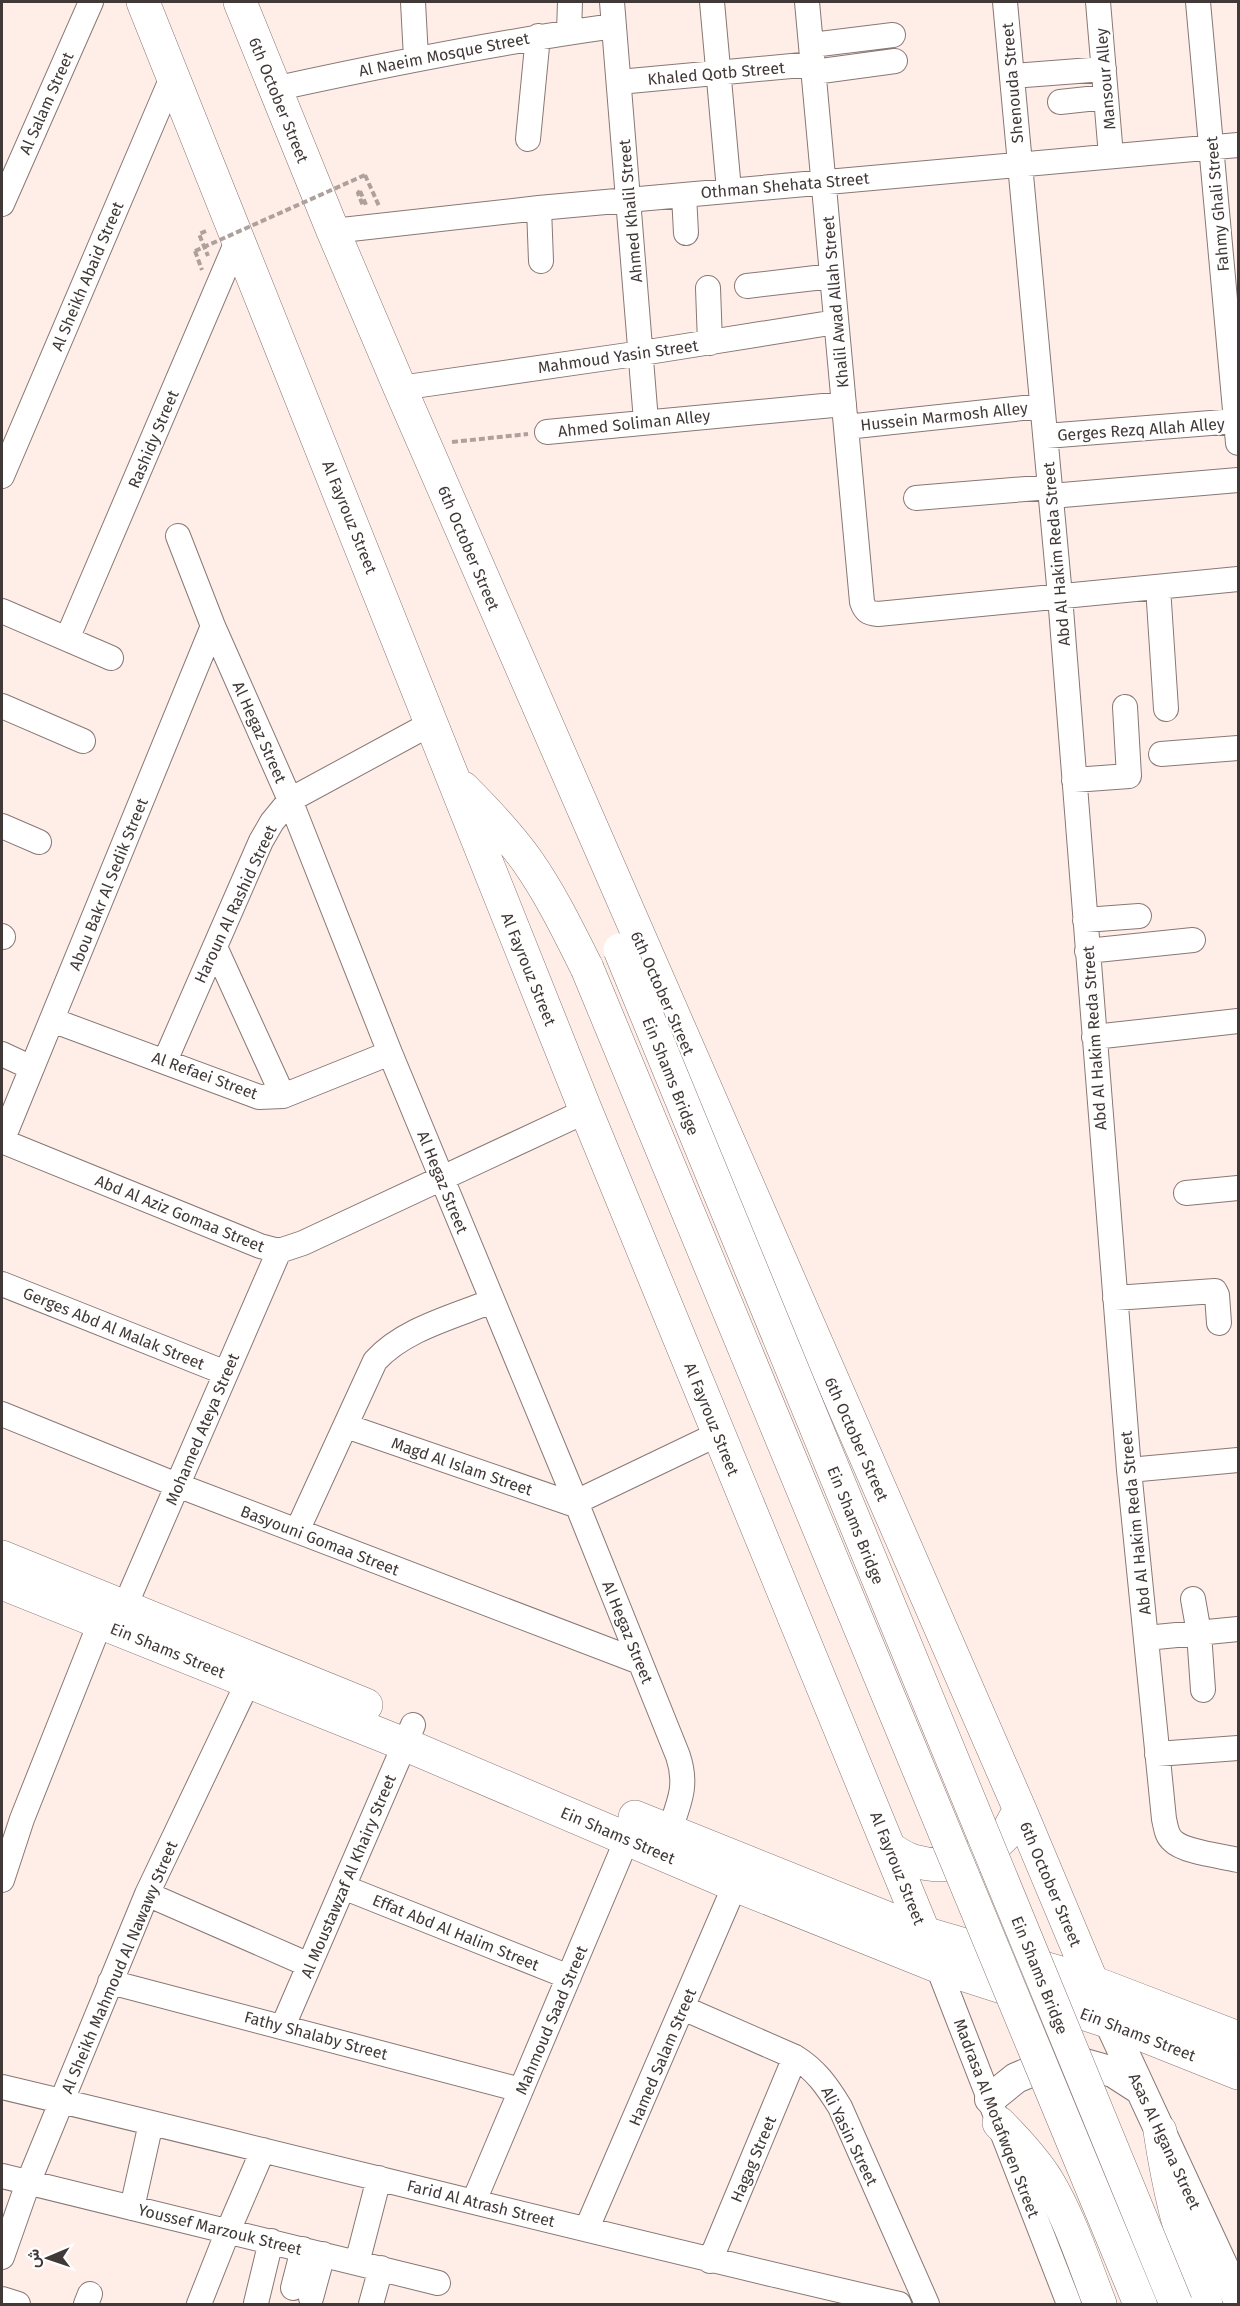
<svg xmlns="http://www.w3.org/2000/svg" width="1240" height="2306" font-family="'Fira Sans',Vazirmatn,sans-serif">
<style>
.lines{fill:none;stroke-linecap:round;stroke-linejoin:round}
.minor-casing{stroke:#887874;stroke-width:26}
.tertiary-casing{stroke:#887874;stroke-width:32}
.secondary-casing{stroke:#887874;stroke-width:34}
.path{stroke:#aea19d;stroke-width:4;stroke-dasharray:6 3;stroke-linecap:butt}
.minor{stroke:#fff;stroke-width:24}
.tertiary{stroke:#fff;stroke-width:30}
.secondary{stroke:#fff;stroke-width:33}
.secondary-bridge-casing{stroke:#887874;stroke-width:34;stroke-linecap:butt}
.path-bridge{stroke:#aea19d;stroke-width:4;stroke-dasharray:6 3;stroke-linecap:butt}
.secondary-bridge{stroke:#fff;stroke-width:33}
.labels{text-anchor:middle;stroke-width:4.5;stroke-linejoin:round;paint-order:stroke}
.street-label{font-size:16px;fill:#403937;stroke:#fff}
</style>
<rect width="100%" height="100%" fill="#ffede8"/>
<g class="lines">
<g class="minor-casing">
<path id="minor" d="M413,2l3,56
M612,2l34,419
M712,2l17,188
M807,2l55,600c3,9 6,11 16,12l360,-35
M1005,2l55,594 69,874 35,349c2,8 2,16 9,22 11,11 49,15 65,19
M1098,2l13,154
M1198,2l40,441
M569,32l1,-30
M812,45l81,-10
M814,72l81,-11
M1012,76l92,-7
M619,82l194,-18
M274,89c114,-25 225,-47 340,-63
M1060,102l46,-5
M528,139l10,-103
M684,195l2,38
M2,204l89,-202
M539,208l2,53
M333,231l206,-23 699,-63
M747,286l85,-10
M708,288l2,55
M400,388l242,-35 194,-31
M846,427l196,-21
M547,432l297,-28
M1046,436l190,-15
M2,476l171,-401
M1051,496l187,-16
M916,498l134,-11
M178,536l35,90 77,174 100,253 186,449 102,254c10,30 1,47 -9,76
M1158,587l8,122
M2,611l109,47
M67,639l171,-400
M2,706l81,35
M1161,754l77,-6
M1074,780l55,-4 -4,-69
M2,826l37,16
M1085,920l54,-4
M2,936l1,1
M215,947l68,149
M1087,951l106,-11
M52,1020l207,77 24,-1 107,-43
M1094,1037l144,-16
M2,1054l30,14
M165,1061l96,-220 11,-19 18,-22 142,-77
M2,1141l258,105 19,5 24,-8 283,-132
M2,1141l211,-515
M1186,1193l52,-5
M2,1284l224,89
M1115,1298l100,-7 2,4 2,28
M2,1414l175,71 463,177
M346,1426l232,80
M1129,1470l109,-10
M576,1502l142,-68
M297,1531l78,-170c29,-32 78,-44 117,-60
M1193,1599l6,34 4,57
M125,1606l154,-355
M1146,1638l92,-9
M1157,1754l81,-6
M2,1880l20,-61 84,-211
M343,1887l226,90
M147,1894l162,71
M934,1957l135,347
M110,1982l411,108
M683,2008l112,49c21,13 32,29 45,50l87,197
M283,2026l130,-301
M2,2087c299,71 597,148 897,217
M2,2176l436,107
M474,2201l153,-362
M132,2208l19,-85
M587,2228l148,-343
M2,2257l26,-74 119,-289 101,-212
M710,2261l85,-204
M357,2263l22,-85
M293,2288l10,-39
M311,2298l12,-44
M2,2299l16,5
M256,2303l15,-62
M86,2304l4,-10
M199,2304l29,-73 35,-81
M371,2304l10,-36"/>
</g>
<g class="tertiary-casing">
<path id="tertiary" d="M1103,2008l135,291
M990,2099l26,-21 31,-13 34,-2 32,9 28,18"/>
</g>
<g class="secondary-casing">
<path id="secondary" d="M143,2l443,1109 338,822
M240,2l93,229 67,157 620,1422 72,172
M463,788c23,23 46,47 65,74 23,33 41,70 59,106
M2,1557l364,148
M2,1583l402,161 331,141 202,81 173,56 128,51
M635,1817l289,116 168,49 146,56
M889,1848c8,5 16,11 25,13 34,10 69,-1 92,-27 5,-7 9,-17 14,-24
M999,2123c18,18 34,35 48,57 23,38 37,83 53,124
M1160,2131c9,60 22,117 46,173"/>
</g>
<path class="path" d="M365,175l14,31
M360,191l7,16
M360,191l-2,2 5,13
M206,231l-7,3 9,22
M195,251l7,19
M452,442l76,-8"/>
<use href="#minor" class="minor"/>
<use href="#tertiary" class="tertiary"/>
<use href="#secondary" class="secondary"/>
<g class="secondary-bridge-casing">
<path id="secondary-bridge" d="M620,950l556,1354
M587,968l553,1336"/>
</g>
<path class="path-bridge" d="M195,251l170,-76"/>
<use href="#secondary-bridge" class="secondary-bridge"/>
</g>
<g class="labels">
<g class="street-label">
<text transform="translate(444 54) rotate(-11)" y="6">Al Naeim Mosque Street</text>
<text transform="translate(716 73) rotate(-5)" y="6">Khaled Qotb Street</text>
<text transform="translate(1105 79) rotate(-95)" y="6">Mansour Alley</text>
<text transform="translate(1012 83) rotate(-95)" y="6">Shenouda Street</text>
<text transform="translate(279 100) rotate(68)" y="6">6th October Street</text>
<text transform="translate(46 103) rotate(-66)" y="6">Al Salam Street</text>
<text transform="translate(785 185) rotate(-5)" y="6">Othman Shehata Street</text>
<text transform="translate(1217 204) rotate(-95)" y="6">Fahmy Ghali Street</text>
<text transform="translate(630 211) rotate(-95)" y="6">Ahmed Khalil Street</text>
<text transform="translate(87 276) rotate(-67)" y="6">Al Sheikh Abaid Street</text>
<text transform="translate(835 302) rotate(-95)" y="6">Khalil Awad Allah Street</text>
<text transform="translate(618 356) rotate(-8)" y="6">Mahmoud Yasin Street</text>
<text transform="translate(944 416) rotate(-6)" y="6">Hussein Marmosh Alley</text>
<text transform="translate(634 423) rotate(-6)" y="6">Ahmed Soliman Alley</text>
<text transform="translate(1141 429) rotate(-4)" y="6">Gerges Rezq Allah Alley</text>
<text transform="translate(153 439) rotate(-67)" y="6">Rashidy Street</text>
<text transform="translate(350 517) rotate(68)" y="6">Al Fayrouz Street</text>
<text transform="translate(469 548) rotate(67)" y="6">6th October Street</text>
<text transform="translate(1056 554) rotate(-95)" y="6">Abd Al Hakim Reda Street</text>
<text transform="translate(260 732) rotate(66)" y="6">Al Hegaz Street</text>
<text transform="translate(108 884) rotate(-68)" y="6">Abou Bakr Al Sedik Street</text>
<text transform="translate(235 904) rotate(-65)" y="6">Haroun Al Rashid Street</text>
<text transform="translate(529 969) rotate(68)" y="6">Al Fayrouz Street</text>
<text transform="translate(663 993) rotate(66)" y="6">6th October Street</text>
<text transform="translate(1094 1038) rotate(-94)" y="6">Abd Al Hakim Reda Street</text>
<text transform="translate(205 1075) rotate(20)" y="6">Al Refaei Street</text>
<text transform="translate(671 1076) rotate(68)" y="6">Ein Shams Bridge</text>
<text transform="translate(443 1182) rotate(68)" y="6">Al Hegaz Street</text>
<text transform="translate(180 1213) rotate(22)" y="6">Abd Al Aziz Gomaa Street</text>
<text transform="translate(114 1328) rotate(22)" y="6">Gerges Abd Al Malak Street</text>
<text transform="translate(712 1419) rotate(68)" y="6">Al Fayrouz Street</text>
<text transform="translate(202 1429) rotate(-67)" y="6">Mohamed Ateya Street</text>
<text transform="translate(857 1439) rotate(66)" y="6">6th October Street</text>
<text transform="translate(462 1466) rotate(19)" y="6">Magd Al Islam Street</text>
<text transform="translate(1135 1523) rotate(-96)" y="6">Abd Al Hakim Reda Street</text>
<text transform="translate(856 1525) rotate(68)" y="6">Ein Shams Bridge</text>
<text transform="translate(320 1540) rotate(21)" y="6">Basyouni Gomaa Street</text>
<text transform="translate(628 1632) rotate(68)" y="6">Al Hegaz Street</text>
<text transform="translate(168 1650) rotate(22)" y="6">Ein Shams Street</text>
<text transform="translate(618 1835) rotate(23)" y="6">Ein Shams Street</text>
<text transform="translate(898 1868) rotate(68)" y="6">Al Fayrouz Street</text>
<text transform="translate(348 1876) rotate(-67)" y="6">Al Moustawzaf Al Khairy Street</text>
<text transform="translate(1051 1884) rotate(67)" y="6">6th October Street</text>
<text transform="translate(456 1932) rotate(22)" y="6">Effat Abd Al Halim Street</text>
<text transform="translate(119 1967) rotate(-67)" y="6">Al Sheikh Mahmoud Al Nawawy Street</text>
<text transform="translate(1040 1975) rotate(68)" y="6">Ein Shams Bridge</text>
<text transform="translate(551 2020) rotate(-67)" y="6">Mahmoud Saad Street</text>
<text transform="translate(1138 2034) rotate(21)" y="6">Ein Shams Street</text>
<text transform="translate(316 2035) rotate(15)" y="6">Fathy Shalaby Street</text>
<text transform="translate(662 2057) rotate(-67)" y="6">Hamed Salam Street</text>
<text transform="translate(997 2118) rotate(69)" y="6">Madrasa Al Motafwqen Street</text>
<text transform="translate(850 2136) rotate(64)" y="6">Ali Yasin Street</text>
<text transform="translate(1165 2141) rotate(65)" y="6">Asas Al Hgana Street</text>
<text transform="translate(753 2159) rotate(-67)" y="6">Hagag Street</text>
<text transform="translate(481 2203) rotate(14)" y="6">Farid Al Atrash Street</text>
<text transform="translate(220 2229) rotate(14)" y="6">Youssef Marzouk Street</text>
</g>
</g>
<rect width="1240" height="2306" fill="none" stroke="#403937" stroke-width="6"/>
<g transform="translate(48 2258) rotate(268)" stroke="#ffffff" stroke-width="4.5" paint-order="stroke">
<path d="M0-4.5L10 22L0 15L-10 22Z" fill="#403937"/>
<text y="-9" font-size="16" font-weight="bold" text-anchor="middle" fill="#403937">ش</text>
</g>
</svg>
